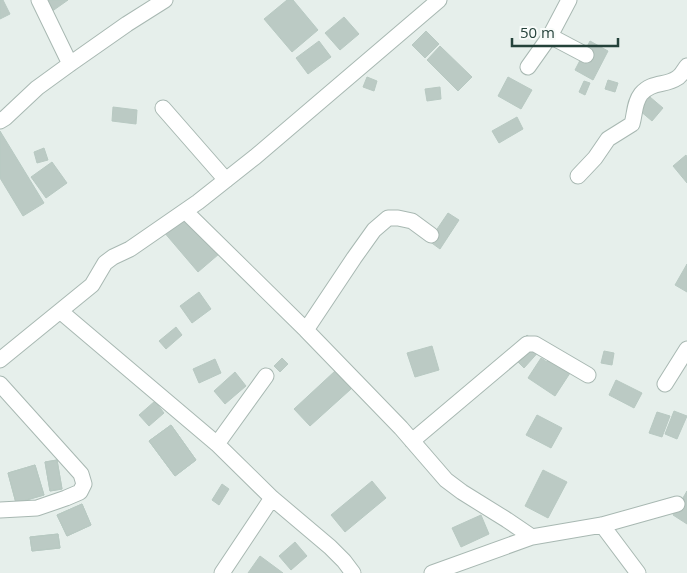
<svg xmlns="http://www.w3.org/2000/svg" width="687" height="573" font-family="'Open Sans',sans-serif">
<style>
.building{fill:#bbcac4;stroke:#b8c9c2}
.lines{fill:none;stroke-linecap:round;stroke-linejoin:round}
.street-casing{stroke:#a8b8b2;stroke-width:17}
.street{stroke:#fff;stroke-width:15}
</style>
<rect width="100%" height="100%" fill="#e6efeb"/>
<path class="building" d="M0,0h3l7,14 -10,5z
M42,0h26l-17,12z
M287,0h6l25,30 -26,22 -28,-33z
M344,17l15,17 -19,16 -15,-17z
M426,31l13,13 -14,14 -13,-13z
M319,41l12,16 -23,17 -12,-16z
M590,41l18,10 -15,29 -18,-10z
M440,46l32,31 -14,14 -31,-31z
M367,77l10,4 -3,10 -11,-4z
M508,77l24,13 -11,19 -23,-13z
M608,80l10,3 -3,9 -10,-3z
M584,81l6,2 -5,12 -6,-3z
M440,87l1,12 -14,2 -2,-12z
M650,97l13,11 -11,13 -13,-11z
M113,107l24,3 -1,14 -24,-3z
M517,117l6,12 -24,14 -7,-12z
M0,131l44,72 -21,13 -23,-38z
M44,148l4,12 -11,3 -3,-11z
M686,155l1,2v26l-14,-17z
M52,162l15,21 -21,15 -15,-21z
M184,213l35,41 -21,18 -35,-41z
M448,213l11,7 -19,29 -11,-8z
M687,264v28l-12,-7z
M199,292l12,17 -19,14 -12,-17z
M176,327l6,8 -16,14 -7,-8z
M527,335l15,13 -18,20 -14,-14z
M432,346l7,24 -24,7 -8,-24z
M604,351l10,2 -2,12 -11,-2z
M551,356l21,14 -17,26 -27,-18 13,-20 6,4z
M282,358l6,6 -8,8 -6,-6z
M215,359l6,14 -22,10 -6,-14z
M335,371l16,18 -41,37 -16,-17z
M235,372l11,14 -21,18 -11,-13z
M616,380l26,13 -8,15 -25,-13z
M155,401l9,12 -15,13 -10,-11z
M674,411l13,5 -10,23 -12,-5z
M657,412l13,4 -8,21 -13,-4z
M537,415l25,13 -11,20 -25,-13z
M171,425l25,35 -21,16 -26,-35z
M171,425l25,35 -21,16 -26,-35z
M57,460l5,29 -12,2 -5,-29z
M57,460l5,29 -12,2 -5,-29z
M35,465l9,30 -28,8 -8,-30z
M35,465l9,30 -28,8 -8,-30z
M543,470l24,12 -19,36 -23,-12z
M372,481l14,17 -41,34 -14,-17z
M222,484l7,5 -10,16 -7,-5z
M687,491v33l-14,-9z
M82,504l9,21 -24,11 -10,-21z
M82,504l9,21 -24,11 -10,-21z
M481,515l8,19 -28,13 -9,-19z
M58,534l2,14 -28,3 -2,-14z
M58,534l2,14 -28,3 -2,-14z
M295,542l12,14 -16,14 -12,-14z
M260,556l23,17h-35z"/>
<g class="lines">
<g class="street-casing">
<path id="street" d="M39,0l31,64
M550,36l36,19
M528,67l22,-31 19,-36
M163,108l63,72
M0,121l5,-3 32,-30 33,-24 57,-40 38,-24
M578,176l17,-18 13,-19 24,-15c3,-10 2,-21 9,-30 11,-13 25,-8 36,-16 4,-2 7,-8 10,-12
M185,211l121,119 95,98 45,52 16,12 45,28 25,17
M60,311l157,133 55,54 58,49 14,14 9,12
M306,330l48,-72 20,-28 14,-12h10l14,3 19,14
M0,360l92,-75 13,-22 8,-6 17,-8 68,-47 57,-45 184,-157
M0,384l81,90 3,10 -4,8 -14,6 -29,10 -37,2
M665,384l22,-35
M412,441l115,-97h8l53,31
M217,444l49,-68
M602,525l36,48
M222,573l50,-75
M432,573l100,-36 70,-12 75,-21"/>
</g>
<use href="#street" class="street"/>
</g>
<path d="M512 38v8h106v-8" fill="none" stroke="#24423a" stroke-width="2.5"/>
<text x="520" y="38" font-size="15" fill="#24423a" stroke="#f7fbf9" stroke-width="4" paint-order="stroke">50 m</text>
</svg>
